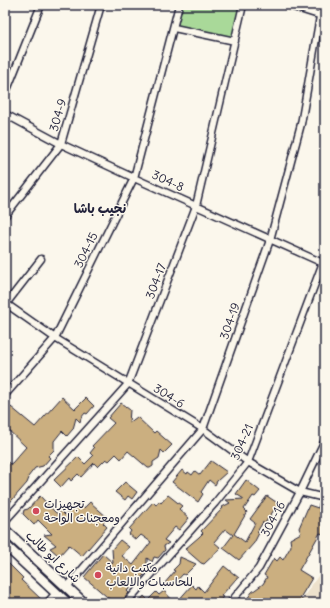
<svg xmlns="http://www.w3.org/2000/svg" width="330" height="608" font-family="Delius,'Playpen Sans Arabic',sans-serif">
<style>
.built{fill:#ede1cc}
.green{fill:#a9d999;stroke:#667e6a}
.building{fill:#cbaf80;stroke:#22223b}
.lines{fill:none;stroke-linecap:round;stroke-linejoin:round}
.minor-casing{stroke:#22223b;stroke-width:9}
.primary-casing{stroke:#22223b;stroke-width:12}
.minor{stroke:#fbf7ec;stroke-width:6}
.primary{stroke:#fbf7ec;stroke-width:9}
.poi-dot{fill:#d1495b;stroke:#fbf7ec;stroke-width:1.5}
.labels{text-anchor:middle;stroke-width:3;stroke-linejoin:round;paint-order:stroke}
.street-label{font-size:12px;fill:#22223b;stroke:#fbf7ec}
.poi-label{font-size:12px;fill:#22223b;stroke:#fbf7ec;text-anchor:start}
.neighbourhood-label{font-size:13px;font-weight:bold;fill:#22223b;stroke:#fbf7ec}
</style>
<rect width="100%" height="100%" fill="#fbf7ec"/>
<filter id="ink" filterUnits="userSpaceOnUse"><feTurbulence type="fractalNoise" baseFrequency=".025" numOctaves="2"/><feDisplacementMap in="SourceGraphic" scale="8" xChannelSelector="R" yChannelSelector="G"/><feConvolveMatrix kernelMatrix="1 2 1 2 8 2 1 2 1" color-interpolation-filters="sRGB"/></filter>
<g filter="url(#ink)">
<path class="built" d="M325,566v37h-26l3,-4z"/>
<path class="green" d="M179,5h64l-8,36 -61,-13z"/>
<path class="building" d="M62,397l13,12 11,-11 8,8 -7,8 -2,-1 -4,5 -1,4 -4,-4 -3,11 -6,7 -5,-5 -8,10v9l-6,6 2,2 -7,8 -8,2 -7,9 1,1 -2,5 -22,25v-48l5,4 2,-1 14,-16 -21,-20v-7l3,-3 -3,-3 6,-7 24,20z
M121,403l9,7 -1,13 8,-6 17,16 2,-2 16,14 -8,8 -3,-3 -2,8 -6,4v4l-3,2h-2l-20,-17 -7,8 -5,-5 -7,7 -3,-2 -8,8 -4,-4 -13,14 -3,-3 -7,7 -2,-3 -8,9 -7,-7 24,-23 7,7 8,-8 -3,-3 4,-5 -2,-2 22,-23 -6,-5z
M211,461l16,11 -10,9 -2,4 -6,-5 -8,12 2,2 -5,8 -26,-20 10,-12 5,4 1,-2 4,3 3,-4 5,4z
M246,480l14,11 -5,6 -2,-1 -9,13 3,3 -13,22 11,8 10,-19 -5,-4 17,-23 15,10 -4,6 -4,-2 -9,13 -2,-1 -6,10 2,1 -5,10 -15,17 -16,-12 10,-13 -8,-6 -11,13 7,6 -17,16 -3,-1 -16,-14 14,-12 4,-4 -2,-2 22,-23 -1,-1 8,-4 -4,-3 18,-1 -8,-5z
M125,482l12,10 -5,7 -4,-3 -3,4 -10,-8z
M168,495l14,11 -3,3 10,9 -10,12 -4,-3 -11,13 5,3 -5,3 1,4 -7,8 -4,-1 -2,5 -5,-4v11l-2,5 -18,17 2,2 -8,10h-7l-30,-26 19,-23 10,9 -1,-14 8,-9 9,7 -7,9 11,9 18,-23 -10,-7 -5,5 -7,-6 2,-3 -2,-2 24,-27 3,3 3,-4 2,2z
M40,496l15,16 3,2 3,-3 4,4 13,-12 6,5 6,-6 18,16 -5,5 4,4 -25,29 -13,-11 -10,11 -9,-8 6,-3 -12,-10 8,-1 -14,-14 -4,5 -11,-11 1,-4 4,-1z
M319,504l6,2v29l-5,-2 -21,37 13,8 -12,20 6,5h-62l8,-11 11,-8 4,-7 -3,-2 10,-17 3,3 3,-4 3,3 8,-14 -1,-7 11,-6 -2,-5 10,-23 9,3z
M180,557l16,7 -11,11 -2,-1 -8,9h-3l-5,4 -3,-3 11,-13 -2,-1 6,-6z
M5,560l18,18 -2,2 21,20 -3,3h-34z
M224,566l15,12 -3,1 -15,17 2,1 -5,6 -4,-3 -4,3h-34l16,-18 4,4 2,-3 6,6z
M164,591l11,12h-37l6,-7 4,4 8,-8 3,3z"/>
<g class="lines">
<g class="minor-casing">
<path id="minor" d="M287,5l38,12
M174,28l61,13
M5,95l36,-90
M5,114l56,30 73,34 191,86
M5,216l56,-72 40,-139
M5,303l50,35 148,91 45,33 52,30 25,6
M6,304l35,-45
M5,395l50,-57 79,-160 45,-173
M5,521l123,-137 68,-178 47,-201
M67,587l136,-158 67,-189 31,-116 21,-119
M47,603l9,-10
M126,603l89,-100 33,-41 77,-205
M230,603l29,-35 41,-76 25,-52"/>
</g>
<g class="primary-casing">
<path id="primary" d="M5,530l79,73
M5,545l62,58"/>
</g>
<use href="#minor" class="minor"/>
<use href="#primary" class="primary"/>
</g>
</g>
<g class="poi-dot">
<circle cx="36" cy="511" r="4"/>
<circle cx="98" cy="575" r="4"/>
</g>
<g class="labels">
<g class="street-label">
<text transform="translate(58 115) rotate(-74)" y="4">304-9</text>
<text transform="translate(168 181) rotate(25)" y="4">304-8</text>
<text transform="translate(86 250) rotate(-64)" y="4">304-15</text>
<text transform="translate(156 281) rotate(-69)" y="4">304-17</text>
<text transform="translate(230 321) rotate(-71)" y="4">304-19</text>
<text transform="translate(169 396) rotate(32)" y="4">304-6</text>
<text transform="translate(242 442) rotate(-66)" y="4">304-21</text>
<text transform="translate(273 519) rotate(-62)" y="4">304-16</text>
<text transform="translate(53 557) rotate(43)" y="4">شارع ابو طالب</text>
</g>
<g class="poi-label">
<text x="44" y="508">تجهيزات<tspan x="44" dy="14">ومعجنات الواحة</tspan></text>
<text x="106" y="572">مكتب دانية<tspan x="106" dy="14">للحاسبات والالعاب</tspan></text>
</g>
<g class="neighbourhood-label">
<text x="100" y="213">نجيب باشا</text>
</g>
</g>
<rect width="330" height="608" fill="none" stroke="#fbf7ec" stroke-width="20"/>
<rect x="10" y="10" width="310" height="588" fill="none" stroke="#22223b" stroke-width="1.5" filter="url(#ink)"/>
</svg>
